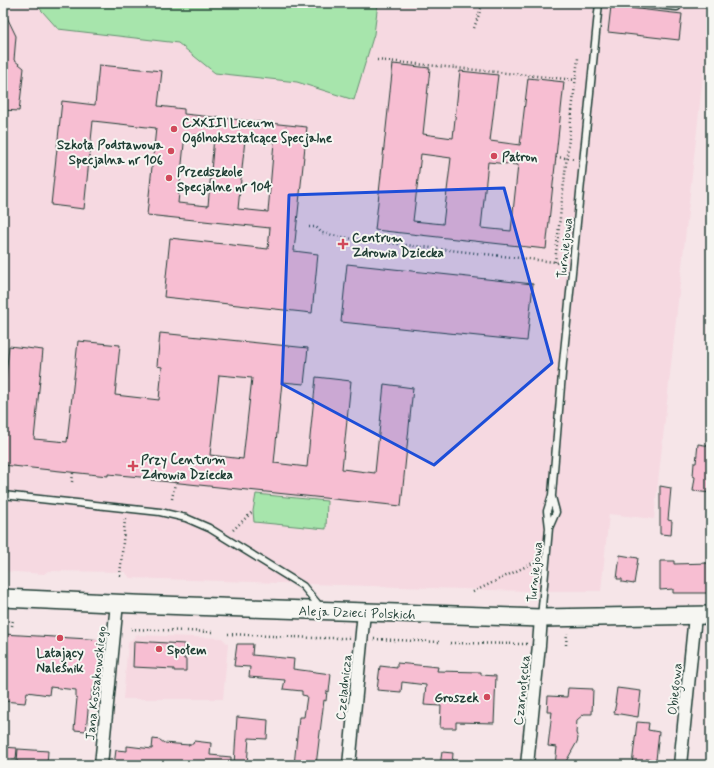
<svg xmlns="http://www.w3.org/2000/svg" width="714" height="768" font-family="Mynerve,sans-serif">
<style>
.built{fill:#f6d9e1}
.green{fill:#a7e5ac;stroke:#639170}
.building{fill:#f7bed2;stroke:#1f3d34;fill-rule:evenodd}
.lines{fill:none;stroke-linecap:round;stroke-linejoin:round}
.lane-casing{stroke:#1f3d34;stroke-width:9}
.street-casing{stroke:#1f3d34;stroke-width:15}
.secondary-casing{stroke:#1f3d34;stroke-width:20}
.path{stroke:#1f3d34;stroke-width:2.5;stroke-dasharray:1 3;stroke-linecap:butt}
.lane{stroke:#f6f6f2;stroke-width:6}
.street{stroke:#f6f6f2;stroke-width:12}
.secondary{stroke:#f6f6f2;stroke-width:17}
.marked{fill:#1d4ed8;fill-opacity:0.2;stroke:#1d4ed8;stroke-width:3;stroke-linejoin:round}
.poi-dot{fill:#d1495b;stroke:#f6f6f2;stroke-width:1.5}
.labels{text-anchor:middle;stroke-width:4;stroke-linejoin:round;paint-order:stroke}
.poi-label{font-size:13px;font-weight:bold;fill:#1f3d34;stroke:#f6f6f2;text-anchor:start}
.street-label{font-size:13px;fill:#1f3d34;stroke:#f6f6f2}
</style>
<rect width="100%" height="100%" fill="#f6e5e8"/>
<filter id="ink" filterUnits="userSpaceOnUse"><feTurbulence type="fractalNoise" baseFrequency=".025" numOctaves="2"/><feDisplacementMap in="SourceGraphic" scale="8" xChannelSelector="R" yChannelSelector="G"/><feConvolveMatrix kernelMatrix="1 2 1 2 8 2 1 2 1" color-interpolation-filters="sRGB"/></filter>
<g filter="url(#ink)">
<path class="built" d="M3,3h708l-57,516 -45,-5 -8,77h-75l-396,-13 -5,-6 -77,-1 -4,3 -41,-3z
M137,635l85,3 6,6 -5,55h-100l5,-56z"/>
<path class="green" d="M35,3h343l-4,31 -20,66 -57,-18 -82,-9 -37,-30 -120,-14z
M256,494l71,7 -1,28 -72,-7 -1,-11z"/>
<path class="building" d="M611,6l71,8 -3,26 -71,-8z
M3,9l13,27 -2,24 10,8 -5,43 -16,-1z
M393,64l37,4 -7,66 30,4 7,-67 38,4 -8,66 30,4 8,-67 36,4 -18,167 -171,-19zM421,154l30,4 -8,66 -30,-3zM488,162l30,3 -7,66 -30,-3z
M99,65l63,6 -4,35 26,3v5l123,13 -13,124 24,3 -6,59 -148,-16 6,-59 98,11 2,-21 -123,-13 9,-87 -63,-7 -9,88 -33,-4 11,-104 33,4zM185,134l29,3 -6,69 -30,-3zM245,139l29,3 -6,70 -30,-3z
M347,264l186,20 -6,57 -186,-19z
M160,333l148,15 -4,36 -22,-2 -8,81 33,4 9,-90 35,4 -9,88 33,4 9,-89 29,4 -12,118 -250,-26v-2l-43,-4v2l-105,-11v-60l6,-59 34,4 -9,89 33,3 11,-101 42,4 -5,50 44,5 3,-33 -5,-1zM219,375l33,3 -9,81 -33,-4z
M698,444l13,2v47l-18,-2 2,-14 -2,-1 1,-13h2z
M660,486l11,2 -3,32 4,1 -1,14 -11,-1z
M620,555l18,3 -4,26 -12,-2v-3h-5z
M660,561h14v3l35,-1v30h-36v-4l-13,1z
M3,634l103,6 -2,22h-4l-3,28h-5l-1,10h-2l-3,31 -12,-1 3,-32h-1v-8l-26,-3 -1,8 -22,-3 -2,11 -22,-2z
M134,641l50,3v15h2v12h-12v-2l-41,-2z
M237,644h16l-1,11 42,4 -1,10 38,5 -2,18 -2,-1 -1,10 -2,-1 -8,65h-22l5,-48h5l3,-21 -5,-1v-4l-19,-2 2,-9 -36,-3 1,-10 -16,-1z
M397,663l41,4 -1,4 44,1v3l15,1 -2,47 -38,-1v6h-16l1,-22 -17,-1 2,-20 -24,-3 -1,10 -24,-2 3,-24 17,2z
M568,688l25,1 -1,25h-8l-7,6 -1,13 2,5 -1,4 -13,23h-9l2,-18 -9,-1 4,-34h-5l1,-16 19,1z
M617,688l24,3 -3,26 -24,-4 2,-10h-1z
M237,717l31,3 -1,19 -18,-1 -2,27h-13z
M637,722l12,1 -1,7 11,2 -3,28 -10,-1 -1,6h-13z
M153,739l7,1 4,3 25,2v-1h4l1,-3 17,2 -1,12 21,2v8h-117l2,-15 11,1v-5l25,3z
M3,747l14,1 -1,11 -13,-1z
M18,749l30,2 -1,14 -30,-3z
M442,752l11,1 -1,12h-12z"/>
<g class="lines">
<g class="lane-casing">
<path id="lane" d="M634,3l43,4
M3,495l157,17 26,6 23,10 94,58 14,17 2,6
M549,528l7,-16 -4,-15
M541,618l8,-90 -2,-17 5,-16 11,-133 36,-359"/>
</g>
<g class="street-casing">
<path id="street" d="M101,765l16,-162
M349,765l15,-153
M527,765l12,-120 2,-27
M680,765l15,-149"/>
</g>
<g class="secondary-casing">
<path id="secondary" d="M3,598l130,6 408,14 170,-3"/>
</g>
<path class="path" d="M474,28l9,-25
M377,60l199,20
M556,157l19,2
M309,227h7l6,6 31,6 202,23 9,4
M555,262l23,-204
M72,482l1,-9
M172,499l3,-16
M233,530l20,-19
M120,576l5,-57
M473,592l64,-31
M12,626l1,-7
M131,629l82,3
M228,634l87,4h34
M374,639l65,3
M450,643l77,1
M566,645l1,-12"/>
<use href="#lane" class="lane"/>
<use href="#street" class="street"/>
<use href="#secondary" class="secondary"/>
</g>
</g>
<path class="marked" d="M504,188l48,175 -118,102 -152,-81 7,-189z"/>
<g class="poi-dot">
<circle cx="174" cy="129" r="4"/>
<circle cx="171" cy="151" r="4"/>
<circle cx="494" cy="156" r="4"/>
<circle cx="169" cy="178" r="4"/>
<path d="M341 238h4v4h4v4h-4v4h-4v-4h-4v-4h4z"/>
<path d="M131 460h4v4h4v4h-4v4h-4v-4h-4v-4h4z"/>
<circle cx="60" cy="638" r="4"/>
<circle cx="159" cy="649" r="4"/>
<circle cx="487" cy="697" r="4"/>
</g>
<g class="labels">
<g class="poi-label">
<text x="182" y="127">CXXIII Liceum<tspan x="182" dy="15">Ogólnokształcące Specjalne</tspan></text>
<text x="163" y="149" text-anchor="end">Szkoła Podstawowa<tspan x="163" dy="15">Specjalna nr 106</tspan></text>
<text x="502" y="161">Patron</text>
<text x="177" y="176">Przedszkole<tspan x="177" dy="15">Specjalne nr 104</tspan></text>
<text x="352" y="242">Centrum<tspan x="352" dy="15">Zdrowia Dziecka</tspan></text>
<text x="141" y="464">Przy Centrum<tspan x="141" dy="15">Zdrowia Dziecka</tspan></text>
<text x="167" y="654">Społem</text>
<text x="60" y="657" text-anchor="middle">Latający<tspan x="60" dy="15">Naleśnik</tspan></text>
<text x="479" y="702" text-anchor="end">Groszek</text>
</g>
<g class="street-label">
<text transform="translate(564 248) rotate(-84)" y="5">Turniejowa</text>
<text transform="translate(534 572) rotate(-84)" y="5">Turniejowa</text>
<text transform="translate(357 612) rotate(2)" y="5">Aleja Dzieci Polskich</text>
<text transform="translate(95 683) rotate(-84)" y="5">Jana Kossakowskiego</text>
<text transform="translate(343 687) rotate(-84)" y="5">Czeladnicza</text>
<text transform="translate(674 689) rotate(-84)" y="5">Obiegowa</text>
<text transform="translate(521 690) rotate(-84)" y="5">Czarnołęcka</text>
</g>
</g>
<rect width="714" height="768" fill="none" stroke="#f6f6f2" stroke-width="16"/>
<rect x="8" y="8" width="698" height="752" fill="none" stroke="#1f3d34" stroke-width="1.5" filter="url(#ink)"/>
</svg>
